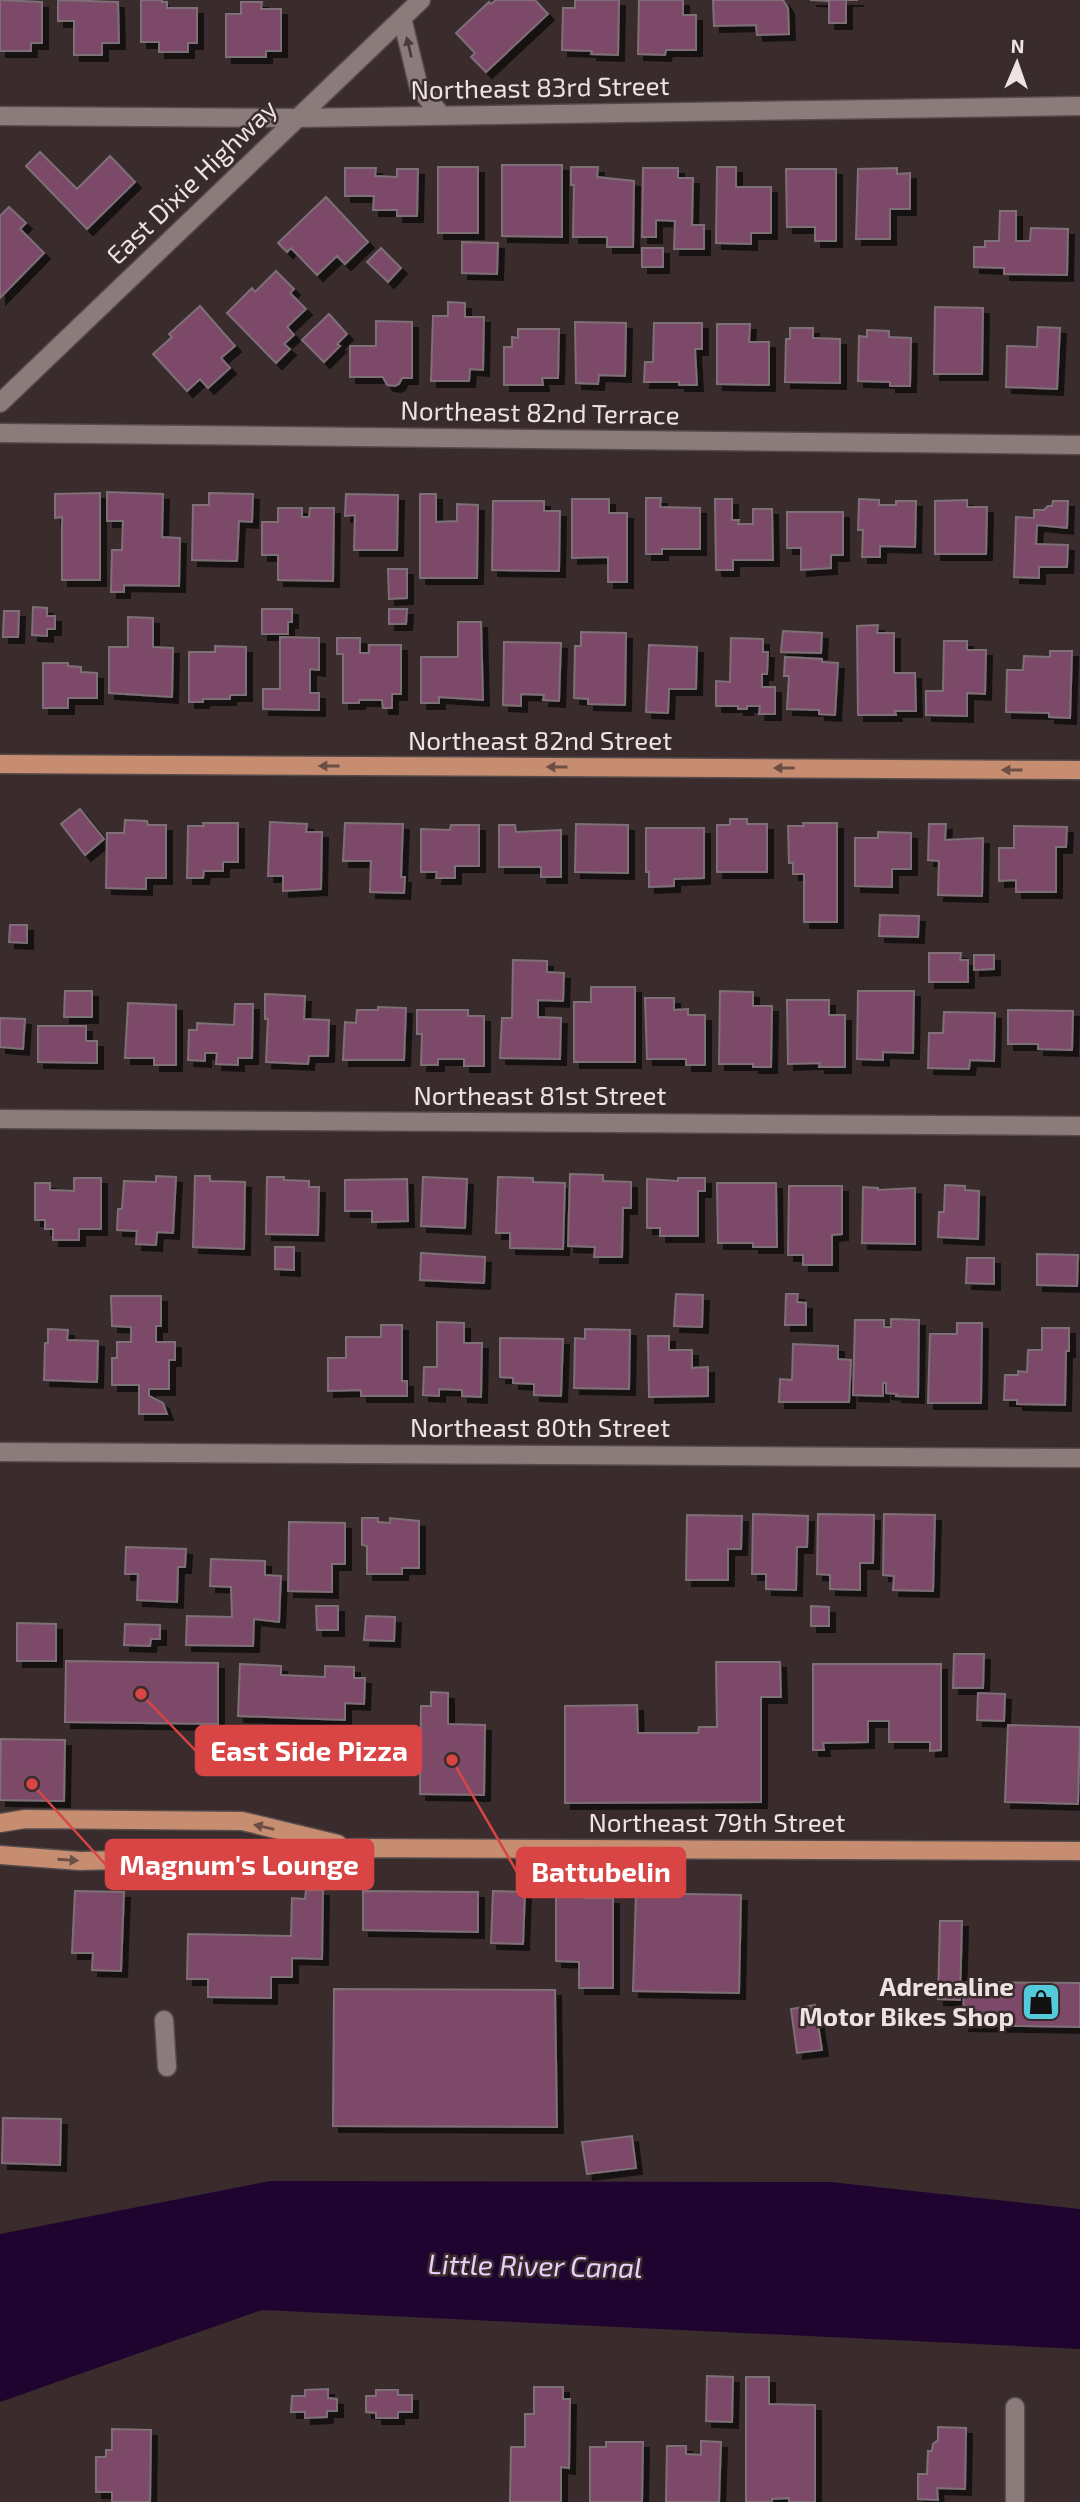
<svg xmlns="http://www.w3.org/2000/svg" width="1080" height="2502" font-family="'Exo 2',sans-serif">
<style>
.water{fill:#200430}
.building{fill:#7d4868;stroke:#7d6f77;stroke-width:2;filter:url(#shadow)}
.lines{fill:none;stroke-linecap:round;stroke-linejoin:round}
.minor-casing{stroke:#564a4b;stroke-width:21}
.major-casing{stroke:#564a4b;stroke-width:21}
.minor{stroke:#8c7b7b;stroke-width:18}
.major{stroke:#c68d70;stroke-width:18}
.oneway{fill:#4a3c3c}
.oneway2{fill:#6b4e44}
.labels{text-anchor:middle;stroke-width:5;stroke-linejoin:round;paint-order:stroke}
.street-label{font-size:26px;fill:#ede3e3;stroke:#3a2c2c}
.poi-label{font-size:26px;font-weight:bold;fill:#ede3e3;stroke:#3a2c2c;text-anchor:end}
.water-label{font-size:28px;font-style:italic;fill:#e9cffe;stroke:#3a2c2c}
.leader{fill:none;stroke:#d94444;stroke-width:2.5}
.callout-dot{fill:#d94444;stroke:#3a2c2c;stroke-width:2.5}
.callout{fill:#d94444;stroke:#d94444;stroke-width:2.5}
.callout-label{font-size:28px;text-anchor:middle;font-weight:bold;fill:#fff}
</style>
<defs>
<filter id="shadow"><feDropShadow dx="6" dy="6" stdDeviation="0" flood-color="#0009"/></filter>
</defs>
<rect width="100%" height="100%" fill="#3a2c2c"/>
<path class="water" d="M270,2181l560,1 250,27v140l-818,-39 -262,92v-168z"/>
<path class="building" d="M0,0l42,2v41h-11v8h-31z
M58,0l60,2 1,41h-17v12h-28v-34h-16z
M141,0h21v2h5v6h30v35h-9v9h-29v-10h-18z
M496,0h39l13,14 -62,58 -15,-15 4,-4 -19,-20 33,-31 2,2z
M575,0h44l-1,55 -27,-1 1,-3 -30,-1 1,-42h12z
M639,0h44v15h13v35h-30l-1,5 -27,-1z
M713,0h70l5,8 1,26 -32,1 -1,-10 -42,1z
M810,0h48h-12v23h-17v-22z
M241,2h21l-1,7h20v42h-15v6h-40v-43h15z
M40,152l37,37 33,-33 25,26 -48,47 -61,-63z
M502,165h60v72l-60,-1z
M438,167h40v66h-40z
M571,167h27l-1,10 37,4 -1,66h-26v-10h-34l1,-52h-3z
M717,167h19v20h35v46h-20v11l-35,-1z
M345,168h31l-1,8 22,1v-8h21l-1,47h-20v-6h-24l1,-14h-29z
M643,168h35v10h15l-1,47h12v24h-30l1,-28 -19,-1v17h-14z
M897,168v6l13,-1v36h-20v30h-34l2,-70z
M786,169h50v72h-21v-14h-28z
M326,197l42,45 -23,22 -8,-8 -20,19 -26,-27 -4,4 -9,-9z
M9,207l17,16 -6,6 24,24 -44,45v-82z
M1000,211h16v30h14l1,-13 37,1 -1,46 -63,-1v-6l-30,-1v-20h11v-6h14z
M462,242l36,1 -1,31 -35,-1z
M381,248l20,20 -13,14 -21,-20z
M642,248h21v19h-21z
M276,271l18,18 -4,4 16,16 -19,18 7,8 -10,9 6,5 -14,14 -49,-50 25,-25 3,4z
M448,302l17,1v14h19l-1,53 -13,-1 -1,12h-38l2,-65h15z
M200,306l35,40 -14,12 9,10 -22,20 -8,-9 -13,12 -34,-37 19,-17 -3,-3z
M935,307l48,1 -1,66h-48z
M329,314l18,20 -10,10 3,2 -16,16 -22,-22z
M376,321l36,1v56h-10l-3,6 -4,2 -8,-1 -4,-8h-33v-31h26z
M575,322l51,1 -1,53 -26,-1 -1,9 -22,-1z
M654,323h48v26h-7l2,36h-18v-3h-35l1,-20h8z
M717,324h33l-1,18h20v43l-52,-1z
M1038,327l22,1 -3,61 -51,-2 1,-41 30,1z
M790,328h23v10l27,1v44l-55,-1 1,-43h4z
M518,329h41l-1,49h-16l1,7h-39v-38h8v-10l6,1z
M867,330l22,1v6l22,1 -1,48h-20v-4l-32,-1 1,-45 8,1z
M107,492l56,2 -1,43 18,1 -1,48 -55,-1v7h-13l1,-42h10l1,-29h-16z
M100,493v87h-38v-63l-7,1v-24z
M209,493l44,1 -1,28 -13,-1 -2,40 -45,-1 1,-55h16z
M346,494l52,1 -1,55h-43l1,-35 -10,1z
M420,494h16v28l21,-1v-17l21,1 -1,73h-57z
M646,498h15l-1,9 40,1v41h-38v5h-16z
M572,499h37v14h18v69h-19v-25l-36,1z
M715,499h17v21h7l-1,4h15v-15h19l1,51h-40v10h-17z
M859,499l20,1v5h17v-4h20l-1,46 -35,-1v11h-18l1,-27h-5z
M967,500v7h20l-1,47h-51v-53z
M493,501h51v10h16l-1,60 -67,-1z
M1053,501h15l-1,27 -30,-3 -1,19 32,1 -1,22h-28v11l-25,-1 2,-60 18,1v-8h10l4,-4h4z
M278,508h24v9h7l1,-9h24l-1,73 -55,-1v-25h-16v-33h16z
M787,512h56v43h-12v13l-30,2v-22h-14z
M388,569h19v29l-18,1z
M33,607l14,1v8h8v13h-8v7l-15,-1z
M262,609h30v13h-4v12h-26z
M389,609h18l-1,15h-17z
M4,611h15l-1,26h-15z
M128,617l25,1v29l20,1 -1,49 -63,-4v-46h19z
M458,622h23l2,78 -44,-3v6h-18v-46h37z
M878,625l-1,8h17v40h21l1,38h-21l1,4h-38l-1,-89z
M783,631l39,2 -1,20 -40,-1z
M581,632l45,1 -1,72 -37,-1v-5l-14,-1 1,-52h6z
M280,637l39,1v32l-9,-1v24h9v17l-56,-1v-20h17z
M337,638h23v15h9v-8h32v49h-9v14h-9l-1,-8h-23v3h-16v-49h-6z
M731,638l32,1v13h5l-1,22h-5v13h13v27h-16l1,-8h-13v3h-9v-3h-22v-25l14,1z
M944,641h23v9h19l-1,44 -18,-1v23l-41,-1v-24h17z
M504,642l57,1 -2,58 -16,-1 1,-5 -23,-1v12l-18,-1z
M649,645l48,2 -1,42h-27l-1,24 -22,-1z
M215,646l31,1v48h-16v4h-27v3h-14v-50h26z
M1050,651h22l-2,67 -21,-1v-4l-43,-1 1,-42h16l1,-14 26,1z
M785,657l37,2v3l16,1 -3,52 -16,-1v-4l-32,-1 2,-33h-5z
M43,663h25v3l13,1v5l16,1v25h-29v10h-25z
M80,809l24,30 -19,16 -24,-31z
M730,819h17v5h20v48h-50v-47h13z
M125,820l22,1 1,4h18v53h-20v11l-40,-1 1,-55h17z
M270,822l37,2 -1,8h16l-1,57 -38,2v-15h-15z
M203,823h35v39h-15v9h-19l-1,7h-16l1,-52h16z
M345,823l58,1 -2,53h4l-1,16 -34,-1 1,-31h-28z
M803,823h34v99h-33v-48h-11v-11h-4l-1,-37h16z
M576,824l52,1v48l-53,-1z
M929,824h17l-1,16 38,-2 -1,58 -44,-1 1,-34 -11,-1z
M451,825h28v41h-24v12h-19l1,-6h-16v-43l29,1z
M499,825h16l1,7 45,-2v47h-20v-10h-42z
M1014,826l53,1 -1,20h-10v45h-40v-12l-17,1v-33h15z
M646,828h58v50l-30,1v7l-25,1v-15h-3z
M878,832l33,1v36h-19v18l-37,-1v-48h23z
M880,915l39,1 -1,21 -39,-1z
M10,925h17v18l-18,-1z
M929,953h32l-1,7h8v22h-39z
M974,955h20v14l-20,1z
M513,960l34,1v11l17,1 -1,28 -25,-1v17l23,1 -1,41 -60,-1 2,-40h10z
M591,987h44v75h-61v-60h17z
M65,991h27v26h-28z
M720,991l33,1v14h19l-1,61h-18v-3h-34z
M858,991h56l-1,62 -30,-1v8l-26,-1z
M265,994l40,2 -1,23 25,1 -1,36h-19l-1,8 -42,-2 2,-43h-3z
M645,998h29v12l14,-1v6h17v50h-19v-6h-39z
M787,1000h42v15h16v52h-26l1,-4 -32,1z
M128,1003l48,2v60h-22v-7h-29z
M235,1004h18l-1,54h-14v7l-22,-1 1,-11h-12v8l-17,-1 1,-30h8v-7l37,2z
M378,1007l28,1 -2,52h-61l2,-38 11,1 1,-13h21z
M417,1010h51v6h16v50h-20v-7h-26v6h-17l1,-31h-5z
M1008,1010l65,1 -1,39 -34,-1v-5h-30z
M944,1012l51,1 -1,48 -24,-1 -1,9 -41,-1 1,-35h14z
M0,1018l25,1 -2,30 -23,-2z
M38,1026h48v15h11v22l-59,-1z
M570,1174l33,1v6l28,1v26h-8l-1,49h-28l1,-10 -27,-1z
M156,1176l20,1 -3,56 -16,-1 -1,13 -20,-1 1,-13 -20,-1 1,-21h4l2,-28 32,1z
M195,1176h15v5l35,1 -1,67 -51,-2z
M267,1177h17v3l25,1v6h10l-1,48 -52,-1z
M423,1177l44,2 -2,49 -44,-2z
M498,1177l35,1v4l32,1 -2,66 -53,-1v-15h-14z
M74,1178h27v51h-22v11h-26v-11h-8v-9h-10v-37h15v7l24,1z
M678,1178h27v13h-7v45h-38v-8h-13v-49l31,2z
M407,1179l1,42 -36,1v-11h-27v-31z
M717,1183h59l1,64h-24v-4h-35z
M945,1185l20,1v4l14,1 -1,48 -40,-2 1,-25h5z
M789,1186h53v48l-10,1v30h-29v-10h-15z
M863,1187l15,1v2l37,-2v56l-53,-1z
M275,1247h19v23l-19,-1z
M421,1253l64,4 -1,26 -64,-3z
M1037,1254l41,1 -1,31 -40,-1z
M967,1258h27v26l-28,-1z
M676,1294l27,1 -1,32 -28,-1z
M786,1294h12l-1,8 9,1v22h-21z
M111,1296h50v30h-5v16h19v18h-6v29h-20v7l14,7 4,11h-28v-29h-27v-27h5v-16h14v-15l-19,-1z
M891,1319l28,1 -1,77 -22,-1 1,-2 -11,-1v-10h-3v13l-30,-1 2,-75h29v7h7z
M437,1322l27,1v20h18l-1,54 -19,-1v-6l-23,-1v7l-16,-1 1,-28h13z
M957,1323h25l-1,80h-53l2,-69h27z
M381,1325h21v56h5v15h-46v-6l-33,1v-33h18v-21h35z
M1042,1328h27v23h-3l-1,54 -48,-1v-4h-13l1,-25h13v-4l9,1 1,-22h14z
M48,1329l20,1 -1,10 31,1 -1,41 -53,-2 1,-37h3z
M585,1329l45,1 -1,59 -55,-1 1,-50 10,1z
M648,1336h21v14h23v18l16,-1v29l-59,1z
M500,1338l63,1 -2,57 -27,-1v-11l-21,-1v-5l-13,-1z
M793,1344l45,2v13l13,1 -2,42h-70l1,-23 12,1z
M753,1514l55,2 -1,31h-10l-1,43 -30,-1v-15h-14z
M818,1514l56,1 -1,48h-13v27l-30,-1v-14l-13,-1z
M884,1514l51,1 -2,76 -40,-1 1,-14 -11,-1z
M687,1515l55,1 -1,33h-13v31h-42z
M362,1518h16v4l12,1v-5l29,3v47h-17v6h-35v-28l-5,-1z
M289,1522l56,1v41h-13v28l-44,-1z
M126,1547l60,2 -1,18h-7l-1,35 -40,-2 1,-26h-13z
M211,1559l54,2v14l16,1 -2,46 -25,-3 -1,27 -67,-1 1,-29 45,1 -1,-30 -21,-1z
M316,1606h22v24h-21z
M811,1606l18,1v19h-18z
M366,1616l29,1 -1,24 -30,-1z
M17,1623l39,1v37h-39z
M125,1624l35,1v14h-9l-1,7 -26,-1z
M954,1654h30l-1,34h-30z
M66,1661l152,2v61l-153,-2z
M716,1662h64l1,35h-20v105l-196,1v-97l72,-1 1,28h60l1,-6h18z
M240,1664l41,2v9l44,2v-11l29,1v11h11l-1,26 -19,-1v17l-107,-4z
M813,1664h128v86l-11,1v-9h-41v-21h-21v21l-45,1 1,7h-11z
M431,1692l17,1v31l37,1 -1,70 -64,-1 1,-88h10z
M978,1693l27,1 -1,27 -27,-1z
M1008,1725l72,2 -2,77 -73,-2z
M1,1739l64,1 -1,61 -64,-1z
M306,1890h17l-1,69 -30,-1v19h-21v21l-63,-1v-18h-21l1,-45 103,2 1,-38 13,1z
M75,1891l49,1 -3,79 -29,-1 1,-17h-21z
M363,1891l115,1v40l-115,-2z
M493,1891l32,1 -2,52 -32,-1z
M556,1892h28l1,6h28v90h-34v-26l-23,-1z
M636,1893l105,2 -2,98 -106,-2z
M940,1921h22l-2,79 -22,-1z
M964,1982l116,1v44l-117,-2z
M334,1989l221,1 2,137 -224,-1z
M815,2005l7,45 -25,3 -6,-44z
M3,2118l58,1 -1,46 -58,-2z
M632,2136l4,32 -49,6 -5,-32z
M707,2376l26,1 -1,45 -26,-1z
M746,2377h23v27l46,1v97h-26v-4l-17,1v3h-26z
M534,2387h29v12h7l-1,69 -8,-1v35h-51l1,-55h14v-33h9z
M328,2389v9l9,1v12h-10v6l-22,1v-6h-14l1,-16h13v-6z
M376,2390h22v5h14v17h-14v6h-22v-5l-10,-1v-16h10z
M938,2427l28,1 -1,61 -28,-1 1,12 -20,-1v-25h9l1,-23h4l1,-7 5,-4z
M112,2429l39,1 -1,72h-38v-10h-16v-35h10v-7h6z
M701,2441l20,1 -2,60h-53l1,-56h19v8l15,1z
M606,2442h37l-1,60h-52v-55h16z"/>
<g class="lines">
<g class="minor-casing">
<path id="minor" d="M402,18l17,70 23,28
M0,116l296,2 784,-12
M0,403l421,-403
M0,433l1080,12
M0,1119l1080,7
M0,1452l1080,6
M164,2020l3,47
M1015,2502v-95"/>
</g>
<g class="major-casing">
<path id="major" d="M0,764l1080,6
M0,1823l25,-4 217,2 96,23
M0,1855l80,6 162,-4 113,-9 725,3"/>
</g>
<use href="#minor" class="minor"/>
<use href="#major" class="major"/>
</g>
<defs><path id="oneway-solid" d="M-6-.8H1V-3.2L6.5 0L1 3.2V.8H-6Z" transform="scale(1.75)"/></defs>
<use class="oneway" href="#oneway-solid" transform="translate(409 47) rotate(-103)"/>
<g class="oneway2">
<use href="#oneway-solid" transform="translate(329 766) rotate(-180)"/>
<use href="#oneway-solid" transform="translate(557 767) rotate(-180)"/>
<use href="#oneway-solid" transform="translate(784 768) rotate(-180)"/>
<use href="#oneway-solid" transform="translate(1012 770) rotate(-180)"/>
<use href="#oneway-solid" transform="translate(264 1827) rotate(-167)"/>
<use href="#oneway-solid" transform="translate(68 1860) rotate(4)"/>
</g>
<defs>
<g id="shop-square" transform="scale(2.0125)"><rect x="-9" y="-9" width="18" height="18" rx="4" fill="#54cadd" stroke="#3a2c2c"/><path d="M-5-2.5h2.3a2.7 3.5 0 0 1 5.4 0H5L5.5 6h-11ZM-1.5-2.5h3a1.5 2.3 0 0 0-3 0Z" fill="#111"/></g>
</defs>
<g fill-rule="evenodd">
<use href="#shop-square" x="1041" y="2002"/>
</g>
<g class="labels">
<g class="street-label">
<text transform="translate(540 88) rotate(-1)" y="9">Northeast 83rd Street</text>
<text transform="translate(192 182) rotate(-44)" y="9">East Dixie Highway</text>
<text transform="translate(540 413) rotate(1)" y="9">Northeast 82nd Terrace</text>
<text x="540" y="750">Northeast 82nd Street</text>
<text x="540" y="1105">Northeast 81st Street</text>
<text x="540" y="1437">Northeast 80th Street</text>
<text x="717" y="1832">Northeast 79th Street</text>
</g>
<g class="poi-label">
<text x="1014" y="1996">Adrenaline<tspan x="1014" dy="30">Motor Bikes Shop</tspan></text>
</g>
<g class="water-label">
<text transform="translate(535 2266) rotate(1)" y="10">Little River Canal</text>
</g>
</g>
<path class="leader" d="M141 1694L196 1751M32 1784L106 1865M452 1760L517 1872"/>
<g class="callout-dot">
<circle cx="141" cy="1694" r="7"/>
<circle cx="32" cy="1784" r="7"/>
<circle cx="452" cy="1760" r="7"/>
</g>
<g class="callout">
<rect x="196" y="1726" width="225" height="49" rx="7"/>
<rect x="106" y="1840" width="267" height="49" rx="7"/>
<rect x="517" y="1848" width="168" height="49" rx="7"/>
</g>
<g class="callout-label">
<text x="309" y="1761">East Side Pizza</text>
<text x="239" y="1875">Magnum's Lounge</text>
<text x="601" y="1882">Battubelin</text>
</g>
<g transform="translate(1017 63) rotate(2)" stroke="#3a2c2c" stroke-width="5" paint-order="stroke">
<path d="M0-5L12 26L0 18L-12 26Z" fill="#ede3e3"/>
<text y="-10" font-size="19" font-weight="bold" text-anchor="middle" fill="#ede3e3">N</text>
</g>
</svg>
